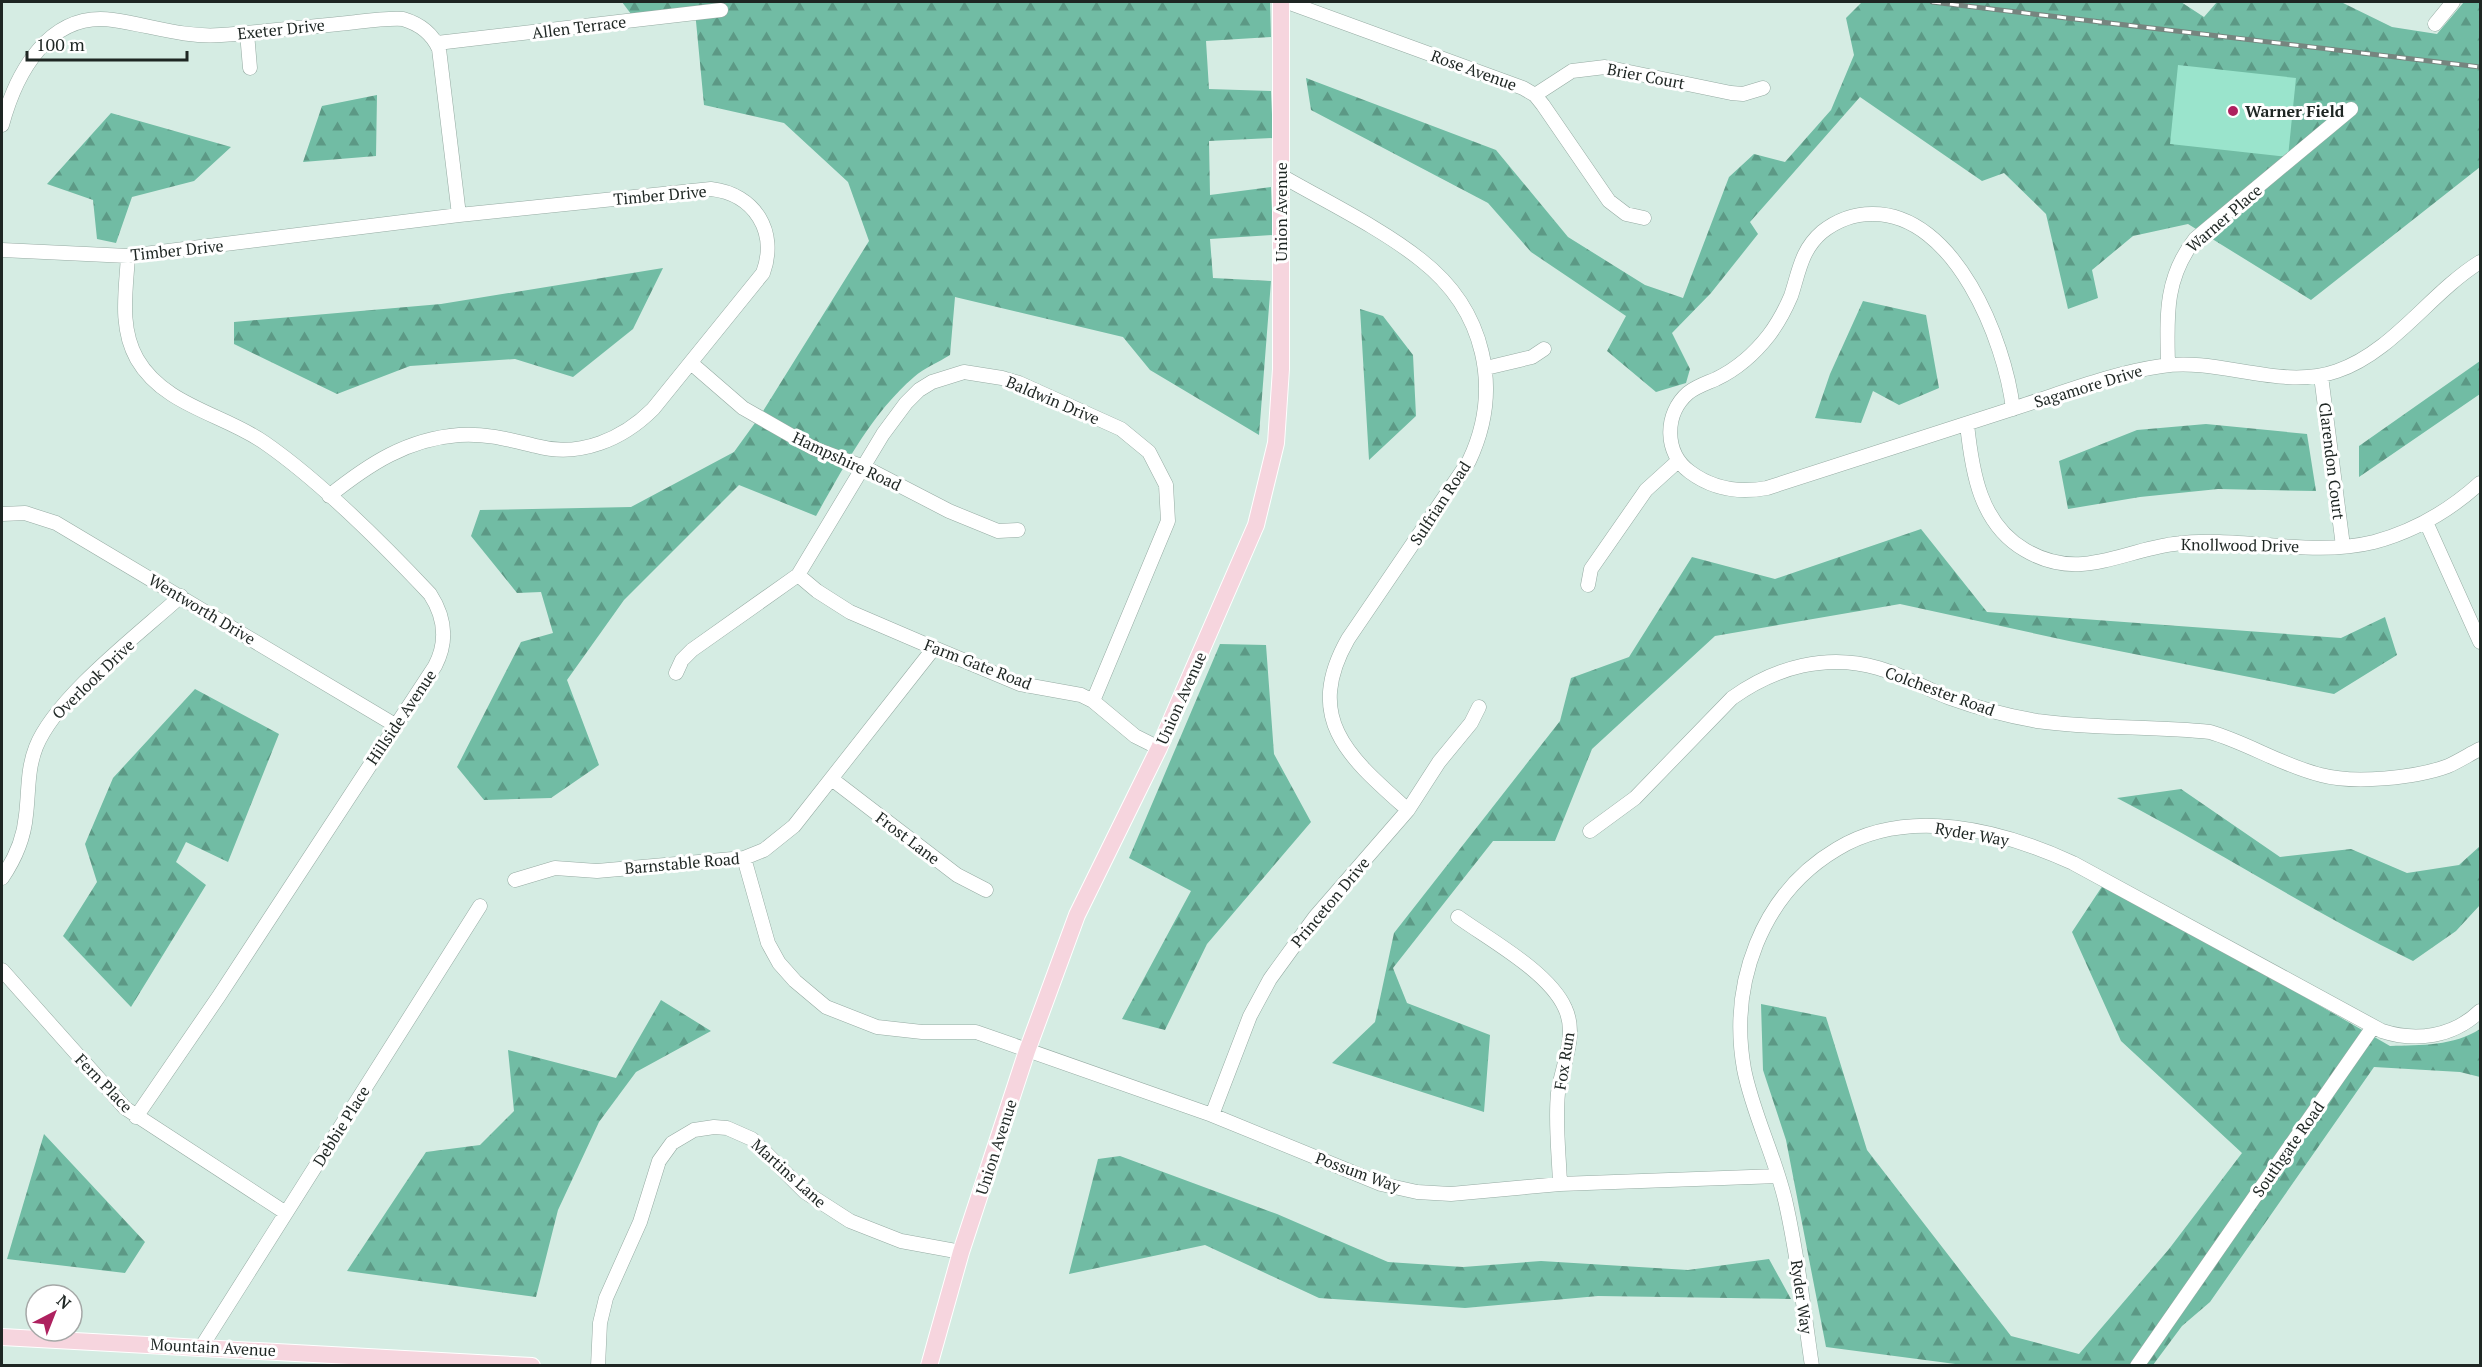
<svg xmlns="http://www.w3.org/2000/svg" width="2482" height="1367" font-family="'PT Serif',serif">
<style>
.forest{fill:url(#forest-firs)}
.pitch{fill:#9ae4cc}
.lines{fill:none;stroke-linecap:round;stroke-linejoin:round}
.minor-casing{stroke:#96aba3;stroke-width:15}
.major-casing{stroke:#fff;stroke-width:18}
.minor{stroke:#fff;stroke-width:14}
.major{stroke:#f6d5de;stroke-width:16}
.rail-casing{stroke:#76857f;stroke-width:5}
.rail{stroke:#fff;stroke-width:3;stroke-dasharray:9;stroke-linecap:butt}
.poi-dot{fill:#ae215f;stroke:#fff;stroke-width:2}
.labels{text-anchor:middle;stroke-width:6;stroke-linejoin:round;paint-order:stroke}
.street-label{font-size:16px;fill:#1e2623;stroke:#fff}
.poi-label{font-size:16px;font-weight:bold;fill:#1e2623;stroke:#fff;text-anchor:start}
</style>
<defs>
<pattern id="forest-firs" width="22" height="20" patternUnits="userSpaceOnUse" patternTransform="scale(1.5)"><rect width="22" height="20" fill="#71bca4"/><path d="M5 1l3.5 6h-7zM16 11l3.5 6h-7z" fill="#5c9985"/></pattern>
</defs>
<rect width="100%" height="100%" fill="#d5ece3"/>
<path class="forest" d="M622,2h648l1,35 -65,4 3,48 62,2 2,47 -64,3 1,54 61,-8 2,48 -63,4 3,39 58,3 -12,154 -109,-65 -27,-33 -168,-40 -5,58c-11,7 -26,13 -36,22 -43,37 -70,90 -98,139l-77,-31 -115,115 -57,80 32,85 -48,33 -67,2 -27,-33 64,-125 32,-9 -12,-41 -24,1 -46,-57 9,-26 151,-3 103,-55 26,-36 109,-175 -21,-59 -64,-59 -80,-18 -9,-94 -61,7z
M1862,2h319l23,15 13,-15h124l51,25 45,7 27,-32h16v165l-169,133 -123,-76 -55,12 -41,34 6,28 -30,11 -22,-95 -42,-41 -22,8 -122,-84 -110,125 8,12 -47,59 -39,40 18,36 -4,14 -30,9 -49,-41 19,-35 -95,-64 -43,-49 -177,-93 -5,-32 190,72 72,87 77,48 38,13 46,-121 25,-23 31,8 46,-52 23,-55 -8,-37z
M377,95l-1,61 -73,6 19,-56z
M111,113l120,34 -37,34 -62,16 -16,46 -19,-4 -4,-39 -46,-16z
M663,268l-30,61 -60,48 -58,-18 -105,7 -73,28 -103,-50v-22l207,-18z
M1863,301l63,14 13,73 -40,17 -26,-14 -12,32 -46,-5 15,-44z
M1360,309l23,7 30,39 3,61 -47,44z
M2480,361v33l-121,83v-31z
M2206,424l101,10 9,57 -98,-2 -78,8 -72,12 -9,-48 78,-31z
M1921,529l66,83 354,26 44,-21 12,38 -63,39 -265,-53 -169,-37 -185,32 -123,113 -37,92h-62l-100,127 14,35 83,32 -6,77 -152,-49 43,-41 19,-89 166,-212 11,-43 58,-21 63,-100 83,22z
M1220,644l46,1 8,109 37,68 -104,122 -42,86 -43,-11 69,-128 -62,-33z
M195,689l84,45 -51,128 -42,-20 -10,20 30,23 -75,122 -68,-71 34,-54 -12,-38 28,-66z
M2181,789l99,68 71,-8 56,24 52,-8 21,-19v59l-24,26 -43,30c-101,-49 -196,-111 -296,-163z
M2105,882l285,164c31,-1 64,0 90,-17v48l-20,-5 -86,-5 -164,235 -28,24 -29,39h-190l-137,-18 -40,-207 -23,-70 -2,-66 65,13 41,133 144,186 68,18 90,-105 73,-96 -121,-112 -49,-109z
M661,1000l50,31 -75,41 -37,50 -41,88 -22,87 -189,-26 79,-119 54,-7 34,-34 -6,-61 108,28z
M44,1134l101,108 -20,31 -118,-14z
M1120,1156l157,58 111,48 75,5 78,-6 147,9 81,-11 22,40 -193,-3 -133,12 -146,-10 -114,-53 -136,29 29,-115z"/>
<path class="pitch" d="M2178,65l118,13 -8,79 -118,-13z"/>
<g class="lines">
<g class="minor-casing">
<path id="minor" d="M1287,2l236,86 12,7 8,10 66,96 17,13 18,4
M2435,24l18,-22
M247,33l3,35
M437,43l284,-33
M1535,95l37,-24 33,-4 126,26 12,1 20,-6
M2,125c14,-52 47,-114 111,-105 36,5 72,18 108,15 43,-3 85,-8 127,-12 18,-2 37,-5 55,-4 17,5 29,14 36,30l20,166
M1280,175c45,26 101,53 141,85 64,50 82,129 48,201l-121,178c-46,81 3,120 60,171
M2,250l126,6 331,-41 252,-26c44,5 67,43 52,84l-110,136c-30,30 -73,49 -117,37 -26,-6 -49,-13 -77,-11 -52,4 -90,29 -130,61
M128,256c-2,35 -9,71 9,103 27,47 87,55 128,84 56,39 118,101 165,151 15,23 18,47 5,72l-216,330 -83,121
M691,363l52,45 70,40 51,19 85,44 49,20 20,-1
M2168,365c-1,-48 -4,-86 27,-126l156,-130
M1486,368l46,-11 12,-8
M2321,376l22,170
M2013,409c-8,-68 -58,-196 -141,-195 -18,0 -36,7 -50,18 -21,18 -23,40 -31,64 -6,14 -13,27 -22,39 -14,18 -32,34 -53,44 -9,4 -19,7 -28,14 -24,21 -24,60 2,79 23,17 50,21 77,16 84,-27 167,-54 251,-81 47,-15 95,-34 144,-41 57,-9 119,25 175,5 56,-19 93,-78 143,-109
M1967,424c5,48 13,100 58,126 54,32 95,1 149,-6 66,-9 135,14 200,-2 41,-11 75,-31 106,-59
M2,514l23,-1 31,10 339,202
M2426,522l54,120
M798,575l19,16 33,21 84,36 86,36 61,11 12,6 42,35 24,12
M1588,585l3,-16 55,-79 32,-29
M676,673l6,-13 10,-10 106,-75 85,-141 23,-31 13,-13 13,-8 32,-10 38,6 17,5 102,46 28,23 17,33 2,36 -75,180
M833,780l124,95 29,15
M1590,831l45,-33 97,-100c43,-31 95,-45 146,-30 25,7 48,21 72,30 28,10 58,18 87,23 57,8 116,5 173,11 38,11 73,34 111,43 33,9 95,3 127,-9 11,-5 22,-12 32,-17
M744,858l24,85 11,20 16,18 31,26 51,20 45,5h54l236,83 169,69 36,8 34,2 109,-10 218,-8
M2,878c13,-19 22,-40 24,-63 3,-24 1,-45 10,-68 20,-50 103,-113 145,-151
M515,880l40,-12 42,3 147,-13 20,-8 30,-24 140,-178
M1458,917c32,23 91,55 107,91 13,27 -3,57 -7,85 -3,30 1,61 2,91
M2,970l123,138 161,105
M1212,1115l38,-99 20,-37 45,-62 93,-107 31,-48 32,-39 8,-16
M202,1346l278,-440
M598,1366l2,-43 6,-25 34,-76 19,-61 13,-18 22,-13 20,-3 13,1 25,11 53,53 45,29 51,20 60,11
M1812,1366c-8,-54 -14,-109 -26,-162 -10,-46 -33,-89 -42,-135 -15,-85 17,-175 93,-220 71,-43 164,-19 236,14l309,168c34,11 71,6 98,-20
M2137,1366l236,-339"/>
</g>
<g class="major-casing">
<path id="major" d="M2,1337l530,29
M929,1366l32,-114 66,-201 50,-136 82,-167 97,-223 20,-82 5,-74v-367"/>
</g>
<use href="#minor" class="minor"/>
<use href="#major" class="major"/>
<g class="rail-casing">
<path id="rail" d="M1932,2l548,65"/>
</g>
<use href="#rail" class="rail"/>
</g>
<circle class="poi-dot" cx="2233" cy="111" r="6"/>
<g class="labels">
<g class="street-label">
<text transform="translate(579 27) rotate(-7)" y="6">Allen Terrace</text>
<text transform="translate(281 29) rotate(-6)" y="6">Exeter Drive</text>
<text transform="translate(1474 70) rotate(20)" y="6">Rose Avenue</text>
<text transform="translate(1646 76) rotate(11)" y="6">Brier Court</text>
<text transform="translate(660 195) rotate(-5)" y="6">Timber Drive</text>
<text transform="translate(1281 212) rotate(-90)" y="6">Union Avenue</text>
<text transform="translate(2224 218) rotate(-41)" y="6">Warner Place</text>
<text transform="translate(177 250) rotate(-6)" y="6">Timber Drive</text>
<text transform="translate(2088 386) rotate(-17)" y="6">Sagamore Drive</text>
<text transform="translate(1053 400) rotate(23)" y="6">Baldwin Drive</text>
<text transform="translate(847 461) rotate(25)" y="6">Hampshire Road</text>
<text transform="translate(2332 461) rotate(83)" y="6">Clarendon Court</text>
<text transform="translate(1440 503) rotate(-57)" y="6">Sulfrian Road</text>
<text transform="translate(2240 545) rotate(1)" y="6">Knollwood Drive</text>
<text transform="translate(202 609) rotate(31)" y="6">Wentworth Drive</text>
<text transform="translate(978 664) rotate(21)" y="6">Farm Gate Road</text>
<text transform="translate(93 679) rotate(-44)" y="6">Overlook Drive</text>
<text transform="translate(1940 691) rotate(20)" y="6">Colchester Road</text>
<text transform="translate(1181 698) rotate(-66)" y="6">Union Avenue</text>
<text transform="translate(401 717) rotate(-56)" y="6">Hillside Avenue</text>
<text transform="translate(1972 834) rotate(10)" y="6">Ryder Way</text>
<text transform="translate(908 838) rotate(37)" y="6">Frost Lane</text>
<text transform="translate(682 863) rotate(-5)" y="6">Barnstable Road</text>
<text transform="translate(1330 902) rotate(-50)" y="6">Princeton Drive</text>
<text transform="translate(1564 1061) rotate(-81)" y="6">Fox Run</text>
<text transform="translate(104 1083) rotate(46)" y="6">Fern Place</text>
<text transform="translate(341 1126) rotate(-58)" y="6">Debbie Place</text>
<text transform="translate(996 1147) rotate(-72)" y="6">Union Avenue</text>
<text transform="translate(2288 1149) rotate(-55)" y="6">Southgate Road</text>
<text transform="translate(1358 1172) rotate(20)" y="6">Possum Way</text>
<text transform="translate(789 1173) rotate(42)" y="6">Martins Lane</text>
<text transform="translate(1802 1297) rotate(82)" y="6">Ryder Way</text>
<text transform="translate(213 1347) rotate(3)" y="6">Mountain Avenue</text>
</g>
<g class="poi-label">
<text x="2245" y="117">Warner Field</text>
</g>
</g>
<rect width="2482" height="1367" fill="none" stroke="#1e2623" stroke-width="6"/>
<g transform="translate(54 1313) rotate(42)"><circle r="28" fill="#ffffff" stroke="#a5a8a7" stroke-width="1.5"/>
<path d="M0-4.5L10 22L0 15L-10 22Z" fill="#ae215f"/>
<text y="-9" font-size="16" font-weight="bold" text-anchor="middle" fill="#1e2623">N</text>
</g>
<path d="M27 51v9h160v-9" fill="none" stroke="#1e2623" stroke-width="3"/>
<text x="36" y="51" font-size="18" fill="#1e2623" stroke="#ffffff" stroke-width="4.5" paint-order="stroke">100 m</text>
</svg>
